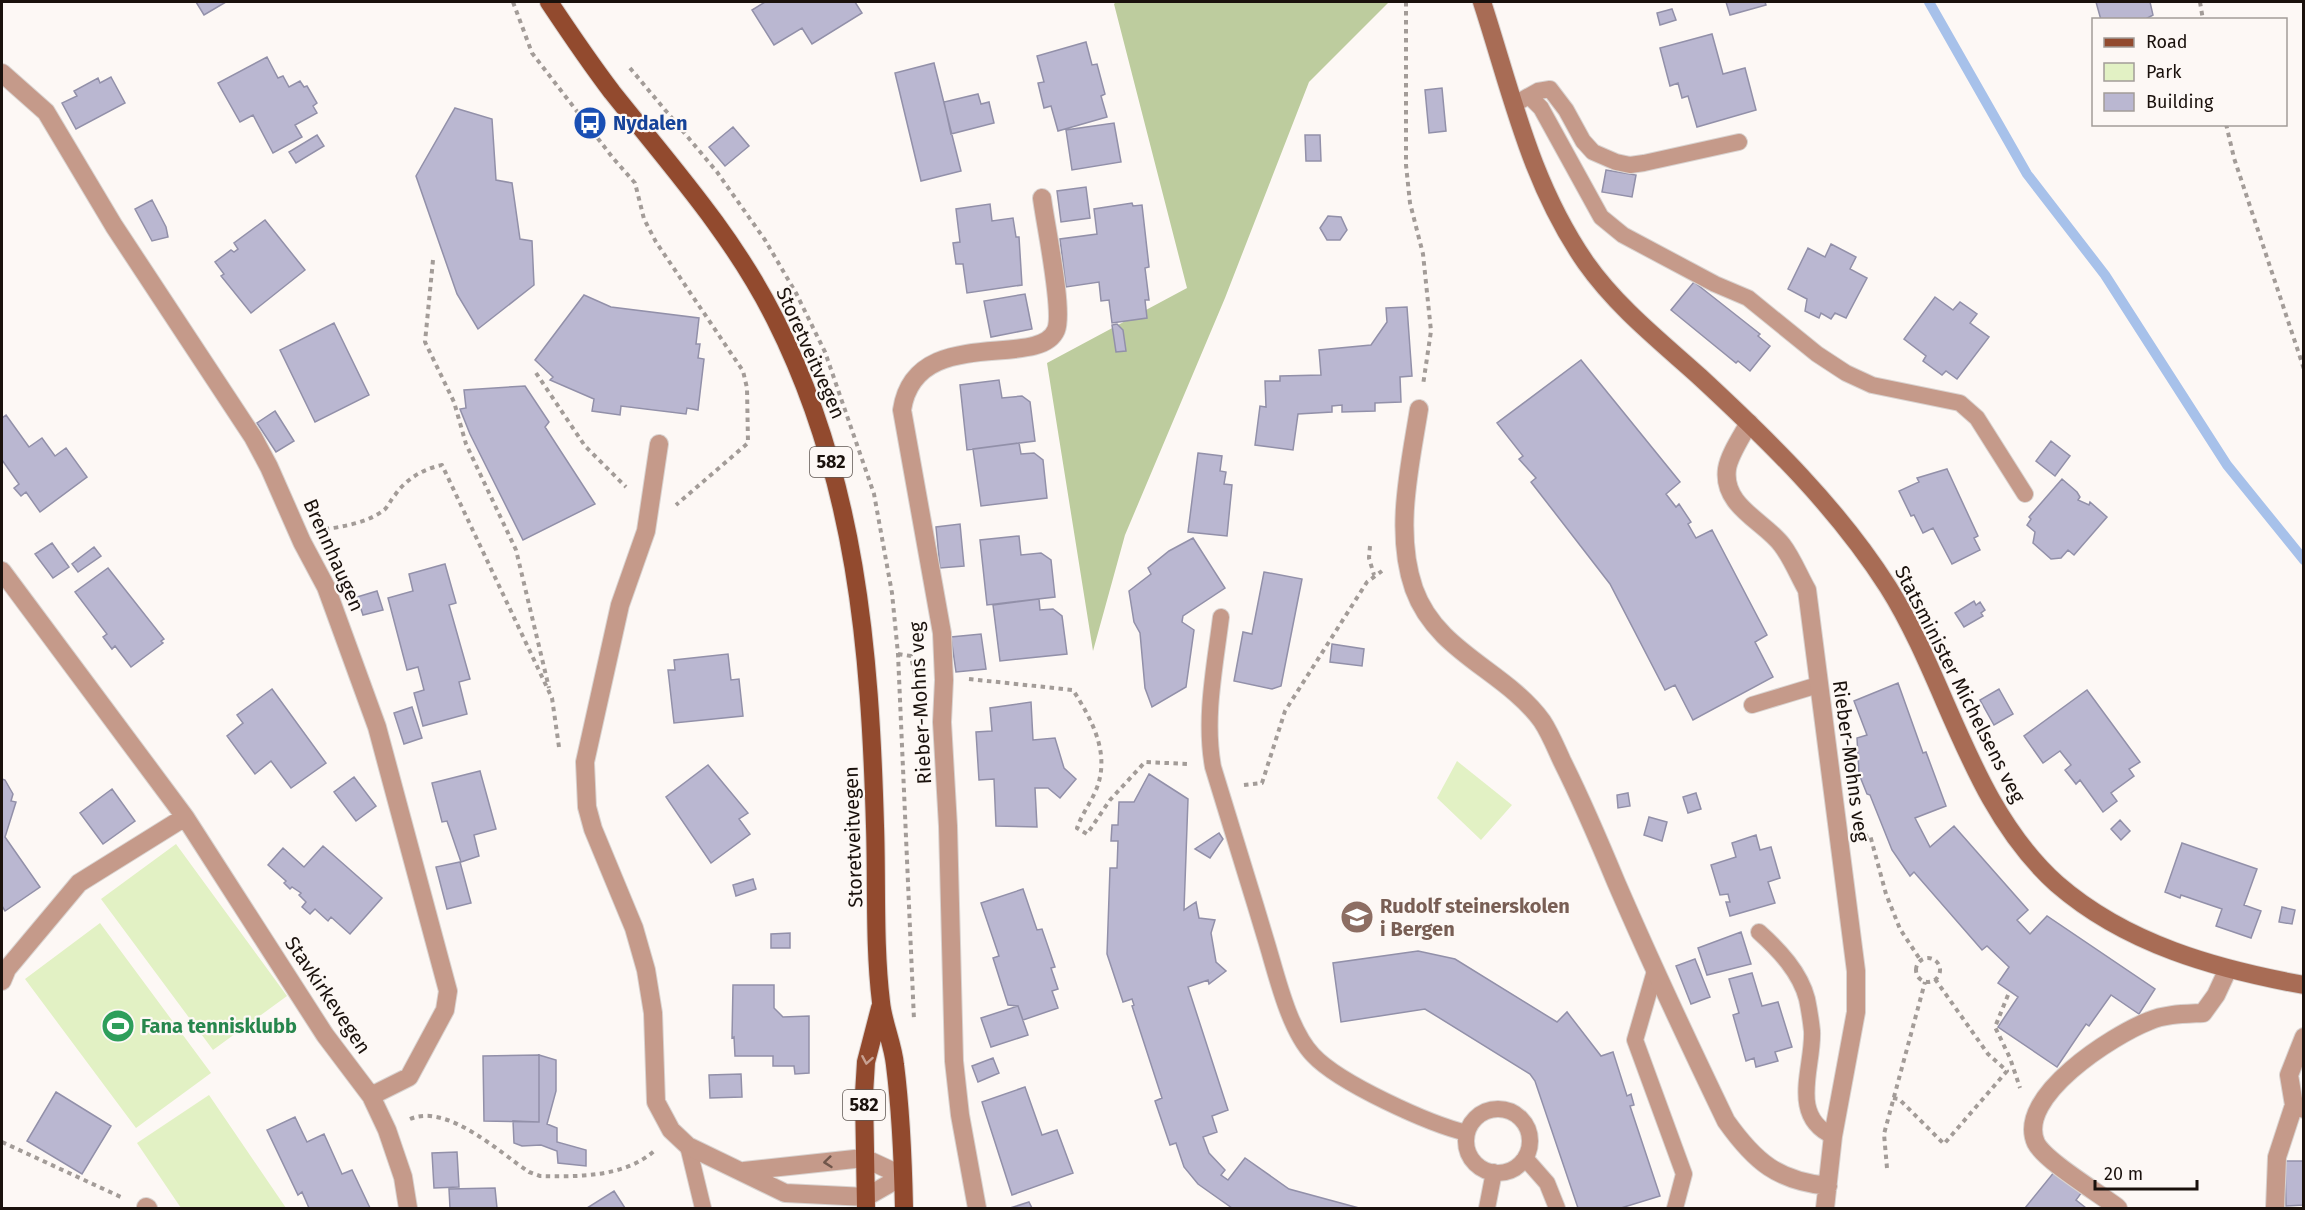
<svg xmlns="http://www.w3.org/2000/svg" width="2305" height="1210" font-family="'Fira Sans',sans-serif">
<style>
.green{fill:#e2f1c4}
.forest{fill:#bdcc9e}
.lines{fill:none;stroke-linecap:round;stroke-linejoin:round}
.stream{stroke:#a7c1ea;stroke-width:10}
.building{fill:#bab7d1;stroke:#9290a9;stroke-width:1.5}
.lane-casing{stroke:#d9d3d0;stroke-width:18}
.street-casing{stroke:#d9d3d0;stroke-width:20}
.secondary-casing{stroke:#d9d3d0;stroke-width:20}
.primary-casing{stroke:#d9d3d0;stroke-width:20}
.path{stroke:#a39c98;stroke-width:4;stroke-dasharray:4.5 4.5;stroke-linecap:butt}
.lane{stroke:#c59a8a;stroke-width:16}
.street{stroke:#c59a8a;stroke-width:18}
.secondary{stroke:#a86c55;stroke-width:18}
.primary{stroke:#924a2e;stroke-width:18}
.oneway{stroke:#c8a192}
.oneway2{stroke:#70564b}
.labels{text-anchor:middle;stroke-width:4.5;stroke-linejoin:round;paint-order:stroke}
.shield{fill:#fdf8f5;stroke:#5e5652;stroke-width:1.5}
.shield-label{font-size:18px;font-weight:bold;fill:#1a110c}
.transit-label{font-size:20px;font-weight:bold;fill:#164399;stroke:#fdf8f5;text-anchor:start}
.street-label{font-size:20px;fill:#1a110c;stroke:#fdf8f5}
.education-label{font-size:20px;font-weight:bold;fill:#785e54;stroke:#fdf8f5;text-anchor:start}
.leisure-label{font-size:20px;font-weight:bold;fill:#27864d;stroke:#fdf8f5;text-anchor:start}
</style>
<rect width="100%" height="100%" fill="#fdf8f5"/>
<path class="green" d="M1457,761l55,44 -31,35 -44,-42z
M176,844l111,152 -74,54 -112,-151z
M100,923l111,150 -75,55 -111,-149z
M209,1095l77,113h-105l-44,-65z"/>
<path class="forest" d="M1116,2h273l-80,80 -84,216 -100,237 -32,116 -46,-288 140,-75 -73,-284z"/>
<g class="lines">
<path class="stream" d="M1929,2l98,172 78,101 122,190 77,95"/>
</g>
<path class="building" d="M196,2h30l-22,13z
M765,2h90l7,11 -50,31 -10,-16 -28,17 -22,-35z
M1726,2h39l1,3 -36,10z
M2096,2h54l3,13 -9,5h-43z
M1672,9l4,11 -16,5 -3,-12z
M1712,34l11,40 22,-6 11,42 -59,17 -9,-31 -6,2 -4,-15 -8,3 -10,-38z
M1086,42l6,23 5,-1 8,30 -4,2 6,21 -49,14 -7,-25 -7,2 -6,-25 6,-1 -7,-26z
M267,57l11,21 5,-2 6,11 11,-6 4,6 3,-1 10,17 -4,3 4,7 -22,12 7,12 -29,16 -20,-38 -13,7 -22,-39z
M934,63l27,108 -40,10 -26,-108z
M111,77l14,26 -49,26 -14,-26 15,-7 -3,-5 24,-13 2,5z
M1442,88l4,43 -17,2 -4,-43z
M978,94l3,10 8,-2 5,21 -43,11 -7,-32z
M455,108l37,11 4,61 16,3 8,56 12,2 2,44 -56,44 -21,-35 -41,-118z
M1114,123l7,39 -49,8 -6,-40z
M733,127l16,19 -24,20 -16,-19z
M317,135l7,11 -28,17 -7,-11z
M1305,135h15l1,26h-15z
M1606,170l30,5 -4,22 -30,-5z
M1086,187l4,31 -29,4 -4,-31z
M152,200l14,27 2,10 -16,4 -17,-32z
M1132,203l1,3 9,-1 7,62 -4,1 4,32h-4l2,18 -35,5 -3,-23 -8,1 -2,-19 -33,5 -6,-48 37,-5 -3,-25z
M990,204l2,17 21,-3 3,19h3l3,48 -55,8 -4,-29h-7l-3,-21 7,-1 -4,-33z
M1328,216l13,1 6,13 -7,10h-13l-7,-12z
M265,220l40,50 -54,43 -30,-37 3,-2 -9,-12 16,-12 3,2 4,-3 -4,-6z
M1831,244l25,13 -6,12 17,9 -21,40 -11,-5 -4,6 -10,-6 -2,5 -14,-7 2,-12 -19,-10 20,-41 17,9z
M1694,282l66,52 -2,2 12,10 -20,25 -12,-10 -2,2 -65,-53z
M1025,294l7,35 -41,8 -7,-36z
M584,295l27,12 88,11 -3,26h4l-2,14 6,1 -6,51 -11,-2 -1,6 -65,-8 -1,9 -28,-4 2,-12 -44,-19 3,-3 -18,-17z
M1935,297l18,13 7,-8 17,12 -7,9 19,14 -32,42 -11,-8 -4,4 -19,-14 3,-5 -22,-17z
M1407,307l5,69 -12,1 1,25 -26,1v8l-33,1v-7l-10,1v6l-34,2 -5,36 -38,-5 5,-39 6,1 -1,-26h15v-5l41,-1 -2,-25 52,-5 16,-23 -1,-14z
M334,323l35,72 -54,27 -35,-72z
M1117,324l6,6 3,21 -10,1 -4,-27z
M1581,360l99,122 -14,12 10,13 3,-3 12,18 -3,2 8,14 16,-8 55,105 -12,7 18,35 -80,43 -18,-35 -10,5 -55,-106 -79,-102 5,-4 -17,-19 4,-3 -26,-33z
M999,380l3,18 20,-2 8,6 5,39 -68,9 -7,-65z
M525,386l24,36 -4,5 50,77 -72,36 -53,-106 -10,-25 6,-1 -2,-18z
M275,411l19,30 -18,11 -19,-29z
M6,415l23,32 13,-9 13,18 11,-8 21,29 -47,35 -14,-20 -5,4 -7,-8 5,-4 -17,-24v-42z
M2051,441l19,15 -15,20 -19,-15z
M1019,443l2,11 13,-1 9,7 4,38 -66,8 -8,-57z
M1198,453l24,3 -2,15 6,1 -2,12 8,1 -5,51 -39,-4z
M1947,469l31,67 -4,2 6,12 -28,14 -19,-36 -10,5 -9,-18 -3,1 -12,-25 20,-9 -2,-4z
M2062,479l15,13 3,5 -2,3 11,5 1,-3 17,15 -33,38 -6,-5 -7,8 -10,1 -18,-16 2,-11 -8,-7 4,-6 -2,-2z
M960,524l4,42 -24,2 -4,-41z
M1019,536l2,19 20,-2 10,7 4,37 -68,8 -7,-65z
M1193,538l32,50 -42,28 -1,6 12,8 -8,57 -34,20 -7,-19 -5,-55 -6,-11 -5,-31 22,-17 -3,-6 21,-17z
M52,543l17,24 -16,11 -18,-24z
M94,547l7,9 -23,16 -6,-8z
M445,564l11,39 -7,2 21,74 -11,3 8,32 -44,12 -9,-33 10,-3 -6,-23 -11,3 -19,-72 25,-7 -4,-17z
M108,568l56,71 -3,2 2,2 -32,24 -16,-21 -3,3 -9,-12 4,-3 -32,-42z
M1264,572l38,7 -21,107 -9,3 -38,-8 9,-49 9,2z
M377,591l6,19 -20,5 -6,-18z
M1039,599l1,11 13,-1 9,7 5,38 -67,7 -7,-56z
M1974,601l2,4 4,-3 5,8 -4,3 2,3 -19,11 -9,-14z
M981,634l5,35 -30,3 -5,-35z
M1332,644l32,5 -2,17 -32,-4z
M728,654l3,26 8,-1 4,37 -69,7 -6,-53h7l-1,-10z
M1898,683l25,70 3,-1 20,54 -31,12 15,29 24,-21 74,84 -11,10 13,14 17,-18 108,73 -16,25 -28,-19 -22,31 -3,-2 -29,43 -59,-40 20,-30 -20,-14 11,-16 -22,-21 -5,4 -68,-78 -4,4 -18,-26 -22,-55 -3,-1 -8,-20 -2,-36 10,-3 -13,-34z
M272,689l54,74 -35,25 -20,-27 -16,13 -28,-38 16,-13 -6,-8z
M1999,689l14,25 -19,11 -14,-25z
M2087,690l53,72 -11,7 5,7 -23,17 6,8 -14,11 -23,-32 -4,4 -11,-14 6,-5 -11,-14 -17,12 -19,-27z
M1031,702l2,38 22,-2 9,30 12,11 -16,19 -12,-10h-13l2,39 -41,-1 -2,-47 -15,1 -3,-48 16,-1 -2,-23z
M412,707l10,31 -18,6 -10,-31z
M708,765l40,48 -9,6 11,15 -39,29 -45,-66z
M480,771l16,58 -22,6 5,21 -18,6 -14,-41 -5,1 -10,-39z
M1149,774l39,25 -4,111 12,-8 3,16 16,2 -4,13 5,29 10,9 -17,13 -1,-4 -20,7 40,123 -16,6 5,16 -14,5 6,16 16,17 -4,5 7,5 17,-22 44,31 70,19h-127l-34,-24 -14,-17 -8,-24 -6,2 -15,-44 7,-3 -30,-92 2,-1 -2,-6 -9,3 -16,-48 3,-86h7l1,-27h-7l1,-16h6l1,-23h15z
M354,777l22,29 -20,15 -22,-29z
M2,779l3,1 8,14 -2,7 5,1 -11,35 35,50 -35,24 -3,-5z
M112,789l23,32 -32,23 -23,-31z
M1628,793l2,13 -12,2 -1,-13z
M1696,793l5,16 -13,4 -5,-16z
M1649,817l18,5 -5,19 -18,-6z
M2120,820l10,11 -9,9 -10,-11z
M1219,833l4,6 -13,19 -15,-9z
M1756,835l4,15 11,-3 9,31 -12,4 7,21 -45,13 -4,-14h4l-2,-8 -8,1 -9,-30 25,-8 -4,-14z
M2182,843l75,26 -13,36 17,6 -10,27 -35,-12 6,-17 -41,-14 -1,3 -15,-6z
M323,846l59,52 -32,36 -19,-17 -3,4 -13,-12 -5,5 -8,-7 4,-5 -7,-7 2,-2 -9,-6 -2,2 -6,-6 2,-2 -18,-16 15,-17 21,19z
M460,862l11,41 -24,6 -11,-42z
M753,879l3,10 -20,7 -3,-11z
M1023,889l14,41 5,-1 13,38 -4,1 7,21 -6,2 6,17 -35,12 -5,-14 -10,-1 -15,-47 6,-2 -18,-53z
M2282,907l13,3 -3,14 -13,-2z
M1741,932l10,32 -44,11 -9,-27z
M790,933v15h-19v-14z
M1418,951l37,8 102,63 10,-10 34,44 12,-4 14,44 4,-2 3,11 -4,1 30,90 -39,12h-43l-43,-127 -5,-7 -105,-65 -84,13 -8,-59z
M1695,959l15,38 -19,7 -15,-38z
M1752,973l10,33 16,-4 14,45 -17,5 3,9 -22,6 -2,-9 -8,3 -13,-46 6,-2 -10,-34z
M733,985h41v23l9,9 26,-1v57l-14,1 -1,-8h-21v-10h-38l-1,-19 -2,1z
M1018,1006l10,29 -37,12 -10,-29z
M539,1055v67l-55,-1 -1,-65z
M539,1055l17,5v31l-9,33 10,4v14l29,8v16l-28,-3 -1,-12 -16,-6 -19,1 -8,-3 -1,-22 26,1z
M993,1058l6,15 -21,9 -6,-16z
M741,1074l1,23 -32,1 -1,-23z
M1025,1087l17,48 15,-5 16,43 -61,22 -30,-93z
M56,1092l55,34 -29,48 -55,-33z
M295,1117l12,25 17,-8 18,40 10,-4 18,38h-61l-7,-16 -4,3 -31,-65z
M457,1152l2,35 -25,1 -2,-35z
M2285,1161h19v44l-18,1z
M2055,1171l27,21 -6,8 10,8h-61z
M495,1188l2,20h-47l-1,-19z
M614,1191l11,17h-38z
M1029,1202l3,6h-22z"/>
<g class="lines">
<g class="lane-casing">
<path id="lane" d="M1529,96l12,12 60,109 22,18 92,49 33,14 69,56 29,19 26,12 88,18 17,15 48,76
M1520,101l18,-10 12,-2 16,21 17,31 10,11 23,10 14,3 14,-2 95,-21
M1221,617c-6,49 -17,101 -8,150 17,56 35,113 52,170 11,35 23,92 48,118 26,28 116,69 154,78
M1752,705l66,-20
M1759,932c20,18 41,40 48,67 2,10 4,22 5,32 2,35 -24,85 21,105
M1655,971l-20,69 49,134 -9,34
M1466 1141a32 32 0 1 1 64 0a32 32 0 1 1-64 0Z
M688,1146l15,62
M1525,1158l22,25 10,25
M1487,1208l7,-36"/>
</g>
<g class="street-casing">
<path id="street" d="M2,73l44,39 68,114 139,211 16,30 33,75 24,45 51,140 71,264 -3,19 -36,67 -38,19
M1419,409c-9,57 -25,123 -5,180 23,64 91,81 128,132 8,12 14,27 20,40 20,40 37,80 54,121 35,81 72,160 110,239 29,41 52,60 102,65
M1749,423c-7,13 -20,32 -22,46 -5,37 37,52 55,76 10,13 17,31 25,45l49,381v41l-23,124 -8,72
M659,444l-13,87 -26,74 -35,157 2,45 6,22 41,99 12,42 7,43 3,89 15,28 17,16 97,47 81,4 37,-21
M2,571l183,246 140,218 46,61 16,34 16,47 5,31
M2,981l5,-12 72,-86 106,-66
M2304,1037l-15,38 5,30 10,4
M744,1171l120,-13 39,18
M146,1207l2,1
M977,1208l-17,-93 -6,-54 -6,-235 -6,-104 2,-42 -2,-47 -40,-223c13,-88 137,-39 154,-80 8,-19 -11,-107 -14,-132
M2118,1208c-19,-15 -73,-47 -82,-65 -21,-46 77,-108 113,-122 16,-7 36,-7 54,-8l13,-18 12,-26
M2275,1208l2,-51 17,-52"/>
</g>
<g class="secondary-casing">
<path id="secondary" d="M1482,2c30,92 48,180 104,261 31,44 74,78 114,114 69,64 137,130 188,210 60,95 82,219 169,297 69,60 159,85 247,101"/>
</g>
<g class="primary-casing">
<path id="primary" d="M549,2c20,30 41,61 63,90 59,74 121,143 163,227 81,161 95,330 100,507 2,57 -1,119 6,176 2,21 12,42 14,63 6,47 8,96 9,143
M866,1208l-2,-114 2,-32 14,-54"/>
</g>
<path class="path" d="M513,2l19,51 81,105 22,25 9,36 12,23 87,129 4,17 1,55 -72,62
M1406,2v163l4,38 13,51 8,77 -8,54
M2200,2l3,18
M630,68l87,104 48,68 31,53 29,59 49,142 18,99 6,61 16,366
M2226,124l8,34 70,211
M433,260l-8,82 29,60 12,42 50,106 33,138
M536,373l49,73 41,41
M325,529c18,-2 44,-7 59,-19 4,-3 7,-11 11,-15 11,-16 28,-26 47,-30l110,233 7,49
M1370,546l-1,12 5,17
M898,654l13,2 4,20
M969,679l104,11c19,30 38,64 23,100 -6,14 -14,24 -19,38l10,6 23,-34 35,-38 43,2
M1244,785l18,-2 23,-72 82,-129 15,-11
M1864,837l6,-2 16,59 14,35 21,32
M1916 970a12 12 0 1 1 24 0a12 12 0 1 1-24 0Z
M2008,995l-13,32 15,31 10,30
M1893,1098l6,1 45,45 63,-73 -19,-17 -53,-75
M410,1119c37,-16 89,33 119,53l11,4c38,1 85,1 114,-25
M2,1142l121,56
M1887,1168l-3,-34 41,-152"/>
<use href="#lane" class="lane"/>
<use href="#street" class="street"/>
<use href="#secondary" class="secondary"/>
<use href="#primary" class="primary"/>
</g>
<defs><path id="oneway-chevron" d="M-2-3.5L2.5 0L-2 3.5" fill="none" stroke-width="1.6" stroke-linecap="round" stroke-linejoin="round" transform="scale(1.5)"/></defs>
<use class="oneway" href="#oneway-chevron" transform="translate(867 1060) rotate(100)"/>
<use class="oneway2" href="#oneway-chevron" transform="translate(828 1162) rotate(174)"/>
<defs>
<g id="bus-disc" transform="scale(1.725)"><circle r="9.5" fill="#1a4fb4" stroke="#fdf8f5"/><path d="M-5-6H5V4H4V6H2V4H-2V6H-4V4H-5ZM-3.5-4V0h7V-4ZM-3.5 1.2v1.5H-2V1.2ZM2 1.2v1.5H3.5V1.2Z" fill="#fff"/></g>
<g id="school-disc" transform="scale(1.725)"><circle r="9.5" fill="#8d6e63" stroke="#fdf8f5"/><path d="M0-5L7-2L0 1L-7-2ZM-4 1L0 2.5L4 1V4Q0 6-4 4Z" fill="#fff"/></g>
<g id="stadium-disc" transform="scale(1.725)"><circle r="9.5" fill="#2e9e5b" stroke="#fdf8f5"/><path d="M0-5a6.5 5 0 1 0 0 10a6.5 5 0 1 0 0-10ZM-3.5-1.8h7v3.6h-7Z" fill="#fff"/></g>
</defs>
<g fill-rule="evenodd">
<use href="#bus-disc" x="590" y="123"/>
<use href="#school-disc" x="1357" y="917"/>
<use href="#stadium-disc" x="118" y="1026"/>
</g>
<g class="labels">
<g class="shield">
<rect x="810" y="447" width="42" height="30" rx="4.5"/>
<rect x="843" y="1090" width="42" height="30" rx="4.5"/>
</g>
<g class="shield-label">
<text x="831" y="468">582</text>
<text x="864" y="1111">582</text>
</g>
<g class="transit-label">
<text x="613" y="130">Nydalen</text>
</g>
<g class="street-label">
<text transform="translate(811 353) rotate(66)" y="7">Storetveitvegen</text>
<text transform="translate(334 555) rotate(66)" y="7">Brennhaugen</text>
<text transform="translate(1960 684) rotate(63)" y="7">Statsminister Michelsens veg</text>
<text transform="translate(920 703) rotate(-93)" y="7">Rieber-Mohns veg</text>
<text transform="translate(1851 761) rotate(82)" y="7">Rieber-Mohns veg</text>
<text transform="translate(853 837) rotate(-92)" y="7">Storetveitvegen</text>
<text transform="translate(328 995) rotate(56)" y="7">Stavkirkevegen</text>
</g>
<g class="education-label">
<text x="1380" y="913">Rudolf steinerskolen<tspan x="1380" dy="23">i Bergen</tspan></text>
</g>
<g class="leisure-label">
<text x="141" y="1033">Fana tennisklubb</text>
</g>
</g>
<rect width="2305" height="1210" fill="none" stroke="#1a110c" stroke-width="6"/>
<rect x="2092" y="18" width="195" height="108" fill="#fdf8f5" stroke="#a29c98" stroke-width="1.5"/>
<rect x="2104" y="38" width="30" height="9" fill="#924a2e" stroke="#a29c98" stroke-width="1.5"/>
<text x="2146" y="48" font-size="18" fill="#1a110c">Road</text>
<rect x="2104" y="63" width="30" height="18" fill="#e2f1c4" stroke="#a29c98" stroke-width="1.5"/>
<text x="2146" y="78" font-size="18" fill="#1a110c">Park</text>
<rect x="2104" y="93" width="30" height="18" fill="#bab7d1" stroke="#a29c98" stroke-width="1.5"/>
<text x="2146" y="108" font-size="18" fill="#1a110c">Building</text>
<path d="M2095 1180v9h102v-9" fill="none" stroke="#1a110c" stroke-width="3"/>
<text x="2104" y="1180" font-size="18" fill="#1a110c" stroke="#fdf8f5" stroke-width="4.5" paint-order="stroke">20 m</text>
</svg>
